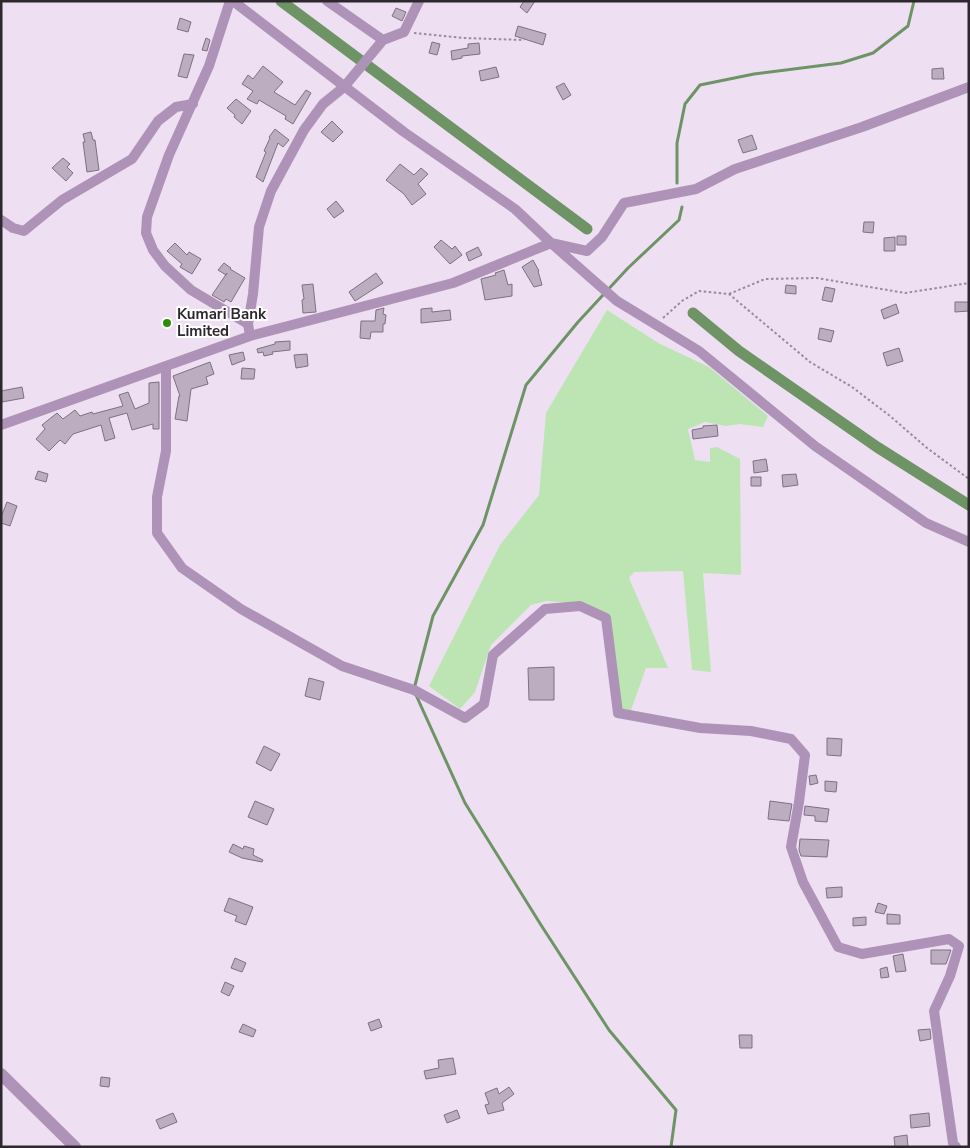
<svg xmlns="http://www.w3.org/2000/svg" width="970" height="1148" font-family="'Nunito Sans',sans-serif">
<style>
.green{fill:#bde5b4}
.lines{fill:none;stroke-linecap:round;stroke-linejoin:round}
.stream{stroke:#6e9466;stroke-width:3}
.canal{stroke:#6e9466;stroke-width:11}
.building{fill:#bcaec0;stroke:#7e7182}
.path{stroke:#978c9a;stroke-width:2;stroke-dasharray:2.5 2.5;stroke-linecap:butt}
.minor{stroke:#af92b8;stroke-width:10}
.tertiary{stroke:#af92b8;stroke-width:12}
.poi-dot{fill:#2b8e09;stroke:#fff;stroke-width:2}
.labels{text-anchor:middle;stroke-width:4;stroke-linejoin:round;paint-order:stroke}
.poi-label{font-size:15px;font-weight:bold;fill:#2d272e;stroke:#fff;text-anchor:start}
</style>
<rect width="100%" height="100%" fill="#eedff3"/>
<path class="green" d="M607,310l53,34 49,23 59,49 -5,11 -24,-3 -13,2 -21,-4 -17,7 7,31 15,2v-14l7,-1 23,12 1,116 -38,-2 8,99 -19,-2 -9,-99 -49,1 -5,6 39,90h-22l-16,45 -10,-4 -10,-93 -28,-12 -35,-3 -16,4 -40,40 -16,47 -15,17 -31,-23 71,-141 39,-50 7,-82z"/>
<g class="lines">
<path class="stream" d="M677,183v-40l8,-39 15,-19 54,-11 87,-11 32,-10 35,-27 6,-25
M414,689l19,-73 50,-91 43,-140 52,-63 50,-54 51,-48 3,-13
M416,695l49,108 76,122 68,105 67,80 -5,37"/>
<path class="canal" d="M281,1l306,228
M693,313l46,38 138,96 92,58"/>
</g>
<path class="building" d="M524,1h11l-8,12 -7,-6z
M396,8l10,4 -4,9 -10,-5z
M180,18l11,4 -3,10 -11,-3z
M518,26l28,8 -3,11 -28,-9z
M206,38l4,2 -3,11 -5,-1z
M432,42l8,2 -3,11 -8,-2z
M479,43l1,11 -18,2v2l-10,2 -1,-9 17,-3v-4z
M184,54l10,1 -7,23 -9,-2z
M263,66l20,16 -9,10 21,13 11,-15 5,3 -18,31 -8,-5 1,-3 -27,-16 -2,4 -10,-5 6,-8 -11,-7 6,-9 5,4z
M496,67l3,10 -18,4 -2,-10z
M943,68l1,11h-12v-10z
M564,83l7,12 -8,5 -7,-13z
M236,99l15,12 -9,13 -8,-7 1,-2 -8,-7z
M332,121l11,11 -10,10 -12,-10z
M275,129l14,11 -6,7 -5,-4 -15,39 -7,-5 10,-25 -2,-1 6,-13 -1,-1z
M91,132l2,8h2l4,30 -12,2 -4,-30h2l-2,-8z
M752,135l5,14 -14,4 -5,-13z
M63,158l7,6 -3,3 6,6 -7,8 -14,-13z
M400,164l14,11 7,-7 7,6 -10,10 8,10 -14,11 -8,-11 -18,-14z
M336,201l8,10 -10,7 -7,-9z
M864,222h10l-1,11 -10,-1z
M897,236h9v9h-9z
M895,237v14h-11v-13z
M441,240l11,9 3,-3 7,9 -12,9 -16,-17z
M175,243l12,12 2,-3 12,7 -9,15 -12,-7 2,-3 -15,-13z
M478,247l4,8 -13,6 -3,-8z
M533,260l6,11h-1l4,14 -8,2 -12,-20z
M224,263l7,5 -1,1 15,9 -14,24 -5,-3 -2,3 -12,-7 15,-22 -1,2 -8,-5z
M504,270l4,15 4,-1v12l-27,4 -4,-21 15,-4 -1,-2z
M376,273l7,10 -28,18 -6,-9z
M313,284l3,28 -13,1 -1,-13 2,-1 -2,-14z
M786,285l10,1v8l-11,-1z
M825,287l10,2 -3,13 -10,-2z
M955,302h14v9l-14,1z
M896,304l3,9 -15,6 -3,-9z
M384,308l-1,6 3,1 -1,9h-2v8h-12l-1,7 -10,-1 1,-17h14l1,-11z
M432,308v4l18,-2 1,10 -30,3v-14z
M820,328l14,3 -3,11 -13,-3z
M290,341v9l-18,2 1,2 -9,2 -1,-4 -5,1 -1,-4 18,-5v-2z
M899,348l4,13 -16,5 -4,-13z
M243,352l2,8 -13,5 -3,-10z
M307,354l1,12 -12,2 -2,-13z
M210,362l4,12 -8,3 2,7 -17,5 -4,32 -12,-2 4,-23h1l-7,-20z
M242,368l13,1 -1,10h-13z
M159,382v47h-6v-5l-21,6 -5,-17 -18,5 6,20 -10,3 -4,-16 -28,9 -8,10 -5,-4 -11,11 -13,-12 9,-10 -3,-4 15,-12 6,6 12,-9 5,6 12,-4 1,2 30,-8 -4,-11 9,-3 7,17 14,-6v-20z
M22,387l2,11 -22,4 -1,-11z
M717,425l1,11 -25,3 -1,-9 11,-2v-2z
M766,459l2,12 -14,2 -1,-12z
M38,471l10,3 -2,8 -11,-3z
M796,474l2,11 -15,2 -1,-12z
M751,477h10v9h-10z
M7,502l10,4 -7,20 -9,-3v-6z
M554,667v33h-25l-1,-32z
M309,678l15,4 -4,18 -15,-4z
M827,738l15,1 -1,17 -14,-1z
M264,746l16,8 -9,17 -15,-8z
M816,775l2,8 -8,2 -1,-9z
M825,781l12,1 -1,10 -11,-1z
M255,801l19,8 -7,16 -19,-8z
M770,801l22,3 -3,17 -21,-2z
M805,806l24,3 -2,13 -12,-1v-5l-11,-1z
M800,839l29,1 -2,17 -26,-1 -2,-6z
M233,844l10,5 1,-3 10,3 -1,6 10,5 -1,2 -20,-4 -13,-6z
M842,887v10l-15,1 -1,-10z
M229,898l24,9 -7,18 -11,-4 2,-5 -13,-5z
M878,903l9,3 -3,8 -9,-2z
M887,914l13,1v9h-13z
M866,917v8l-13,1v-8z
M931,950h20l-5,14h-15z
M903,954l3,17 -10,1 -3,-16z
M235,958l11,5 -4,9 -11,-4z
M887,967l2,10 -8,1 -1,-9z
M225,982l9,4 -5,10 -8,-4z
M379,1019l3,8 -11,4 -3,-8z
M243,1024l13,6 -3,7 -14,-5z
M930,1029l1,10 -11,2 -2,-11z
M739,1035h13v13h-12z
M453,1058l3,16 -30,5 -2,-8 15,-3 -1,-8z
M101,1077l9,1 -1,9 -9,-1z
M509,1087l5,7 -12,9 2,7 -16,4 -3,-9 4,-1 -4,-11 12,-5 2,6z
M457,1110l3,8 -13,5 -3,-8z
M173,1113l4,9 -17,7 -4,-9z
M929,1113l1,13 -19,2 -1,-13z
M907,1135l1,12h-13l-1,-10z"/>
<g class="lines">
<path class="path" d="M414,33l51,5 59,2
M729,294l36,-15 52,-1 88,15 64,-10
M663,318l19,-17 17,-10 30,3 81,68 42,25 38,29 37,32 42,31"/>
<path class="minor" d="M230,1l-21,65 -40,89 -22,62 -1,16 7,17 12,16 26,24 57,34
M233,1l171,131 111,77 36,34 66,58 82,50 116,95 111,77 43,19
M327,1l56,39
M1,220l12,8 11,3 38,-31 70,-41 26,-38 18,-14 17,-3
M250,336l-2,-12 5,-30 6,-67 12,-36 33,-61 19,-26 21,-17 39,-47 21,-8 15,-31
M166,366v85l-9,46v36l25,35 59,41 101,57 72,24 51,28 19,-14 9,-49 52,-46 35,-3 26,12 12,95 82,15 51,3 40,8 14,16 -6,47 -8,45 12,35 35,65 24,7 87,-15 10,7 -9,30 -16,35 19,132 3,4
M1,425l249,-89 203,-53 98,-40 36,8 15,-14 22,-34 72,-14 39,-20 127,-42 107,-40"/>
<path class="tertiary" d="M1,1074l74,73"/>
</g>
<circle class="poi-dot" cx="167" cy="323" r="5"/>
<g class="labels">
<g class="poi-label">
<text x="177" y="319">Kumari Bank<tspan x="177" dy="17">Limited</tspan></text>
</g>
</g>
<rect width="970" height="1148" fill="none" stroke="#2d272e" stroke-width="5"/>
</svg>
